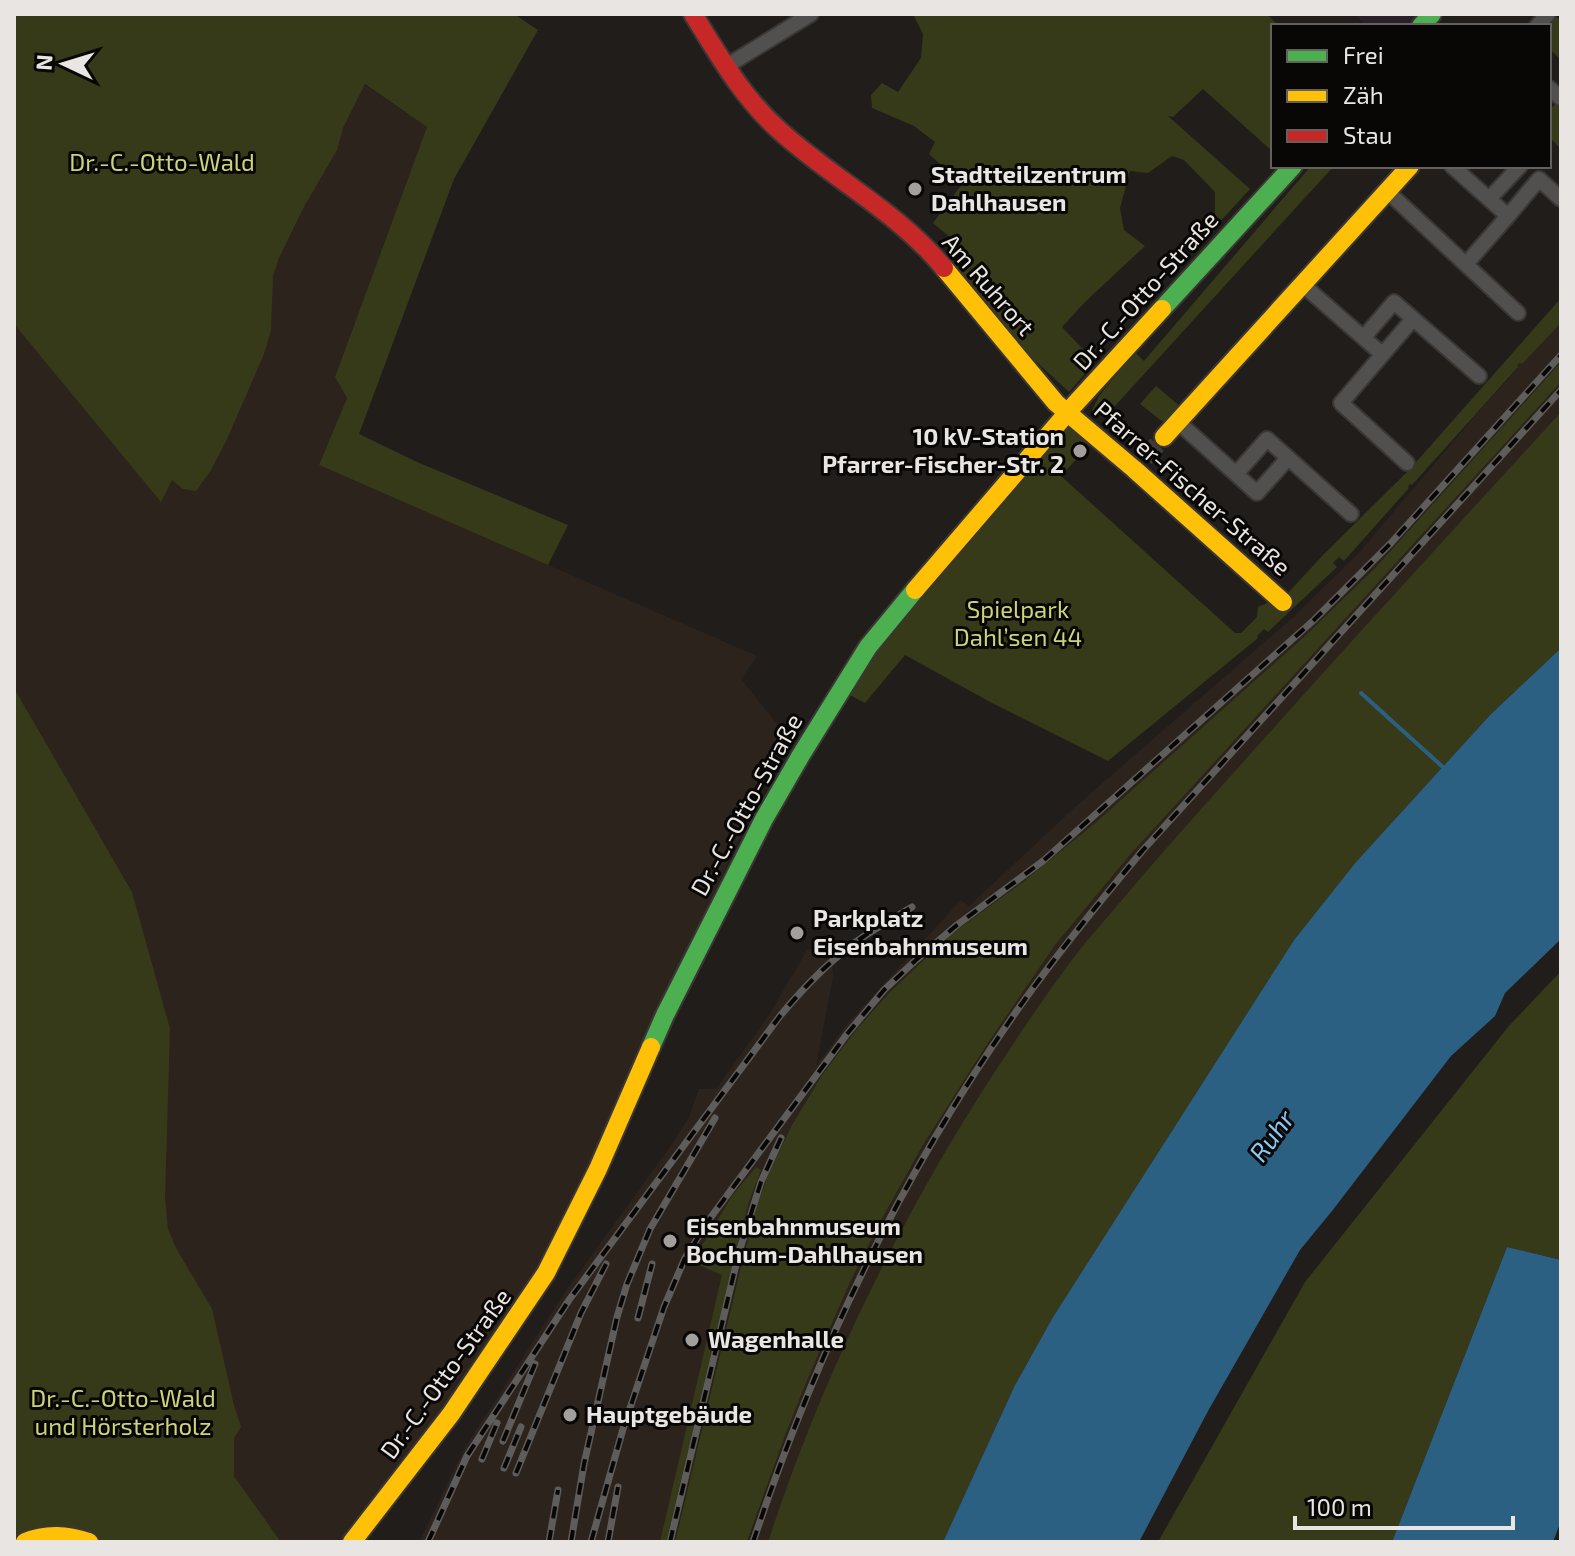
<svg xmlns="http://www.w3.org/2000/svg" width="1575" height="1556" font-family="'Exo 2',sans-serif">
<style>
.commercial{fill:#29202b}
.built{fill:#2d231d}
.green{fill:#373a18}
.water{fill:#2b6082}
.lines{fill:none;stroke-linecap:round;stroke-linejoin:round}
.stream{stroke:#2b6082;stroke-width:4}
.secondary-tunnel{stroke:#3e3b39;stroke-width:18;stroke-dasharray:18 9;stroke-linecap:butt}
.street-casing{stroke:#3a3735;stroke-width:18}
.fast-casing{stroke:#3a3735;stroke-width:22}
.slow-casing{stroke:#3a3735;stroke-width:22}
.jam-casing{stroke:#3a3735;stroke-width:22}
.street{stroke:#52504f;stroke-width:14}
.fast{stroke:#4caf50;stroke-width:18}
.slow{stroke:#ffc107;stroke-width:18}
.jam{stroke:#c62828;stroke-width:18}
.rail-casing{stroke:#5f5d5b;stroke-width:7}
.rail{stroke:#090706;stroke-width:4;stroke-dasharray:12;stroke-linecap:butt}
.poi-dot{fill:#a39f9c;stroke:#090706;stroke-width:3}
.labels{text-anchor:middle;stroke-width:6;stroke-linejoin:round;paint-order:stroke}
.park-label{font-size:24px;fill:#ccd479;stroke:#090706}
.poi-label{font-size:24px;font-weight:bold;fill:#e9e5e2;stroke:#090706;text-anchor:start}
.street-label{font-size:24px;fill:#e9e5e2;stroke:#090706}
.water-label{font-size:26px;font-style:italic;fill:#88c9f6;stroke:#090706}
</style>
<rect width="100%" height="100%" fill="#201d1b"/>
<path class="commercial" d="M1354,14h65l-10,12h-42z"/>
<path class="built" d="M364,84l63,43 -92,250 12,21 -28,67 438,191 -16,23 47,58 -78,164 -143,318 -60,104 -162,219h-64l-47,-66v-75l-70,-173 -32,-336 -118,-204v-364l147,177z
M1561,323v39l-186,206 -69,67 -211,188 -71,58 -74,54 -62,59 -32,36 -34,45 -30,50 -22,45 -13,36 -13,48 -69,288h-256l45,-93 101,-157 102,-141 22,-34 10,-28h17l53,-74 38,-65 9,-3 16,16 1,14 -17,89 32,-43 113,-123 8,6 105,-98 217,-189 67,-65 116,-137 44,-49 -2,-2 4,-3 2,1z
M1561,382v30l-282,310 -131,147 -75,89 -69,99 -62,101 -41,72 -37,74 -60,138 -36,100h-20l38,-109 22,-55 43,-98 28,-56 44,-79 63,-99 69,-101 74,-89z"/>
<path class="green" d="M14,14h500l24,16 -84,149 -95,255 58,28 151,63 -20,40 -229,-100 28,-67 -12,-21 92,-250 -62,-43 -22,44 -6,22 -32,55 -26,53 -6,18 -2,54 -7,24 -37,85 -16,31 -15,21 -13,-2 -11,-9 -11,22 -147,-178z
M913,14h354l12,12h-6v126l-70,-63 -30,28 -5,-1 82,73 -35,38v-35l-31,-32 -12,-4 -24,17 -18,-2 -10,37 4,22 21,16 -60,56 -23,25 33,35 -26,30 -42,-39 -80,-99 10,-11 -24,-20 29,-39 -33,-30 6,-12 -21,-16 -42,-18 -1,-13 11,-12 16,9 23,-34 2,-24z
M1553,15l8,5v40l-11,-11 2,-3 -3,-3v-17h-9z
M1557,102l4,4v43l-9,-9 -3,3v-32z
M1311,166h23l-230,252 -6,-3 -4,3 -2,-8 7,-14 36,-44 9,9z
M1561,298v25l-39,41 -2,-1 -3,2 1,2 -106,118 -2,-1 -2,3 1,1 -65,73 -5,-4 -6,6 4,4 -69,65 -4,-3 -7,7 1,2 -150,123 -116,-58 -87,-48 -40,48 -17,-9 39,-55 184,-215 21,18 -31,34 174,157h6l16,-16 1,-10 29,-13 36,-39 87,-86z
M1561,362v20l-432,474 -74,89 -69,101 -63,99 -44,79 -28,56 -43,98 -22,55 -39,109h-72l69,-288 13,-48 13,-36 22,-45 30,-50 34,-45 32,-36 62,-59 74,-54 71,-58 211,-188 69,-67z
M1156,386l26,22 -14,18 -28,-22z
M1561,412v236l-71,67 -134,147 -62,78 -241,377 -38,68 -72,157h-175c68,-209 174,-405 303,-581 14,-19 30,-36 45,-54 39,-47 80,-92 120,-137 107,-120 216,-239 325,-358z
M14,688l118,204 38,137 -5,168 3,32 8,19 36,61 22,96 7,22 -7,11v38l47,66h-267z
M1561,971v289l-54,-13 -115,295h-234l147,-260 203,-255z
M756,1167l5,3 -12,32 -13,48 -70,292h-6l62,-267 -30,-13 40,-66z"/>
<path class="water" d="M1561,648v291l-56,54 -10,23 -44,40 -119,155 -32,39 -92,161 -69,131h-196l72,-157 38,-68 241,-377 62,-78 134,-147z
M1507,1247l54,13v261l-8,21h-161z"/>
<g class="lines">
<path class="stream" d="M1361,693l84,76"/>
<path class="secondary-tunnel" d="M1145,458l19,-21"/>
<g class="street-casing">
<path id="street" d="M1537,26l11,-12
M725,67l86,-53
M1549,88l12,10
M1452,166l56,50 31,-37 22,20
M1387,191l131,122
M1489,199l31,-33
M1466,264l42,-48
M1303,285l79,69
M1364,337l30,-35 85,74
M1178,422l79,71 31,-35
M1407,463l-66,-60 72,-84
M1236,474l31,-35 84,75"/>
</g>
<g class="fast-casing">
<path id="fast" d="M1421,26l11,-12
M1162,309l131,-143
M651,1047l14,-32 99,-196 37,-64 67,-108 47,-57"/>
</g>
<g class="slow-casing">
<path id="slow" d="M944,268l112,135 78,66 149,133
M1164,437l246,-271
M915,590l159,-185 88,-96
M25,1542c22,-9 42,-7 64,0
M352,1542l99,-128 95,-141 52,-104 53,-122"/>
</g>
<g class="jam-casing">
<path id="jam" d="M693,14c26,42 50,84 87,117 53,48 118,81 164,137"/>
</g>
<use href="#street" class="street"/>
<use href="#fast" class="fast"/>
<use href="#slow" class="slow"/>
<use href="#jam" class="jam"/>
<g class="rail-casing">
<path id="rail" d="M638,1318l14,-54
M503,1441l32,-77
M482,1459l15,-36
M504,1468l17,-41
M516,1473l65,-160 25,-49
M428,1542l39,-86 102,-156 211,-284c24,-29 52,-58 83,-79 16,-11 33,-20 49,-30
M549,1542l9,-52
M571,1542l13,-78 33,-147 10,-33 23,-55 65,-111
M591,1542l32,-113 41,-122 21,-49 26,-41 136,-183 37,-44 32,-30 41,-35 86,-64 271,-241 77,-77 170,-188
M608,1542l10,-55
M670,1542l69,-290 22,-70 20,-44
M753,1542c64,-192 152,-375 270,-540 37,-52 78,-102 120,-152l418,-460"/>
</g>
<use href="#rail" class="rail"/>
</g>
<g class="poi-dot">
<circle cx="915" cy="189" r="8"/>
<circle cx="1080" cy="451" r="8"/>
<circle cx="797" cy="933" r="8"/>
<circle cx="670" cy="1241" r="8"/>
<circle cx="692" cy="1340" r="8"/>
<circle cx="570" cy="1415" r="8"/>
</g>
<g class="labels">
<g class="park-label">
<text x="162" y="171">Dr.-C.-Otto-Wald</text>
<text x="1018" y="618">Spielpark<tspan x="1018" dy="28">Dahl’sen 44</tspan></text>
<text x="123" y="1407">Dr.-C.-Otto-Wald<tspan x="123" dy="28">und Hörsterholz</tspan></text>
</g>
<g class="poi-label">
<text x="931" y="183">Stadtteilzentrum<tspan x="931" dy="28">Dahlhausen</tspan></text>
<text x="1064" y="445" text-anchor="end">10 kV-Station<tspan x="1064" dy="28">Pfarrer-Fischer-Str. 2</tspan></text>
<text x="813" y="927">Parkplatz<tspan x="813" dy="28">Eisenbahnmuseum</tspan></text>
<text x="686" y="1235">Eisenbahnmuseum<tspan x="686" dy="28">Bochum-Dahlhausen</tspan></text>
<text x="708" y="1348">Wagenhalle</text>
<text x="586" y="1423">Hauptgebäude</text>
</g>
<g class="street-label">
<text transform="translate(988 285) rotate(49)" y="8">Am Ruhrort</text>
<text transform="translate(1146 291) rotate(-48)" y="8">Dr.-C.-Otto-Straße</text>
<text transform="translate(1192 489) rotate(41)" y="8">Pfarrer-Fischer-Straße</text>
<text transform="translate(747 805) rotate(-61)" y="8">Dr.-C.-Otto-Straße</text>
<text transform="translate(446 1374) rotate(-54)" y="8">Dr.-C.-Otto-Straße</text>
</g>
<g class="water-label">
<text transform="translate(1272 1136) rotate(-54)" y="9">Ruhr</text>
</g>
</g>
<rect width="1575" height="1556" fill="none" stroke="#e9e5e2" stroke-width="32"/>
<rect x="1271" y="24" width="280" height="144" fill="#090706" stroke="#63605e" stroke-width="2"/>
<rect x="1287" y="50" width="40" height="12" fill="#4caf50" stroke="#63605e" stroke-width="2"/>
<text x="1343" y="64" font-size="24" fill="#e9e5e2">Frei</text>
<rect x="1287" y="90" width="40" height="12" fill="#ffc107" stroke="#63605e" stroke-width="2"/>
<text x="1343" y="104" font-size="24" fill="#e9e5e2">Zäh</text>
<rect x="1287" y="130" width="40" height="12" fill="#c62828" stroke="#63605e" stroke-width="2"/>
<text x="1343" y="144" font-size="24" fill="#e9e5e2">Stau</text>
<g transform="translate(64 64) rotate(274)" stroke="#090706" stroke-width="6" paint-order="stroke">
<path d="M0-6L14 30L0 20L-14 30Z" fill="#e9e5e2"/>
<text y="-12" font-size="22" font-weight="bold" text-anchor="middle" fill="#e9e5e2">N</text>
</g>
<path d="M1295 1516v12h218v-12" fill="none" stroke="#e9e5e2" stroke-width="4"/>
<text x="1307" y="1516" font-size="24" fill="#e9e5e2" stroke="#090706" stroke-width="6" paint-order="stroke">100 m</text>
</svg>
